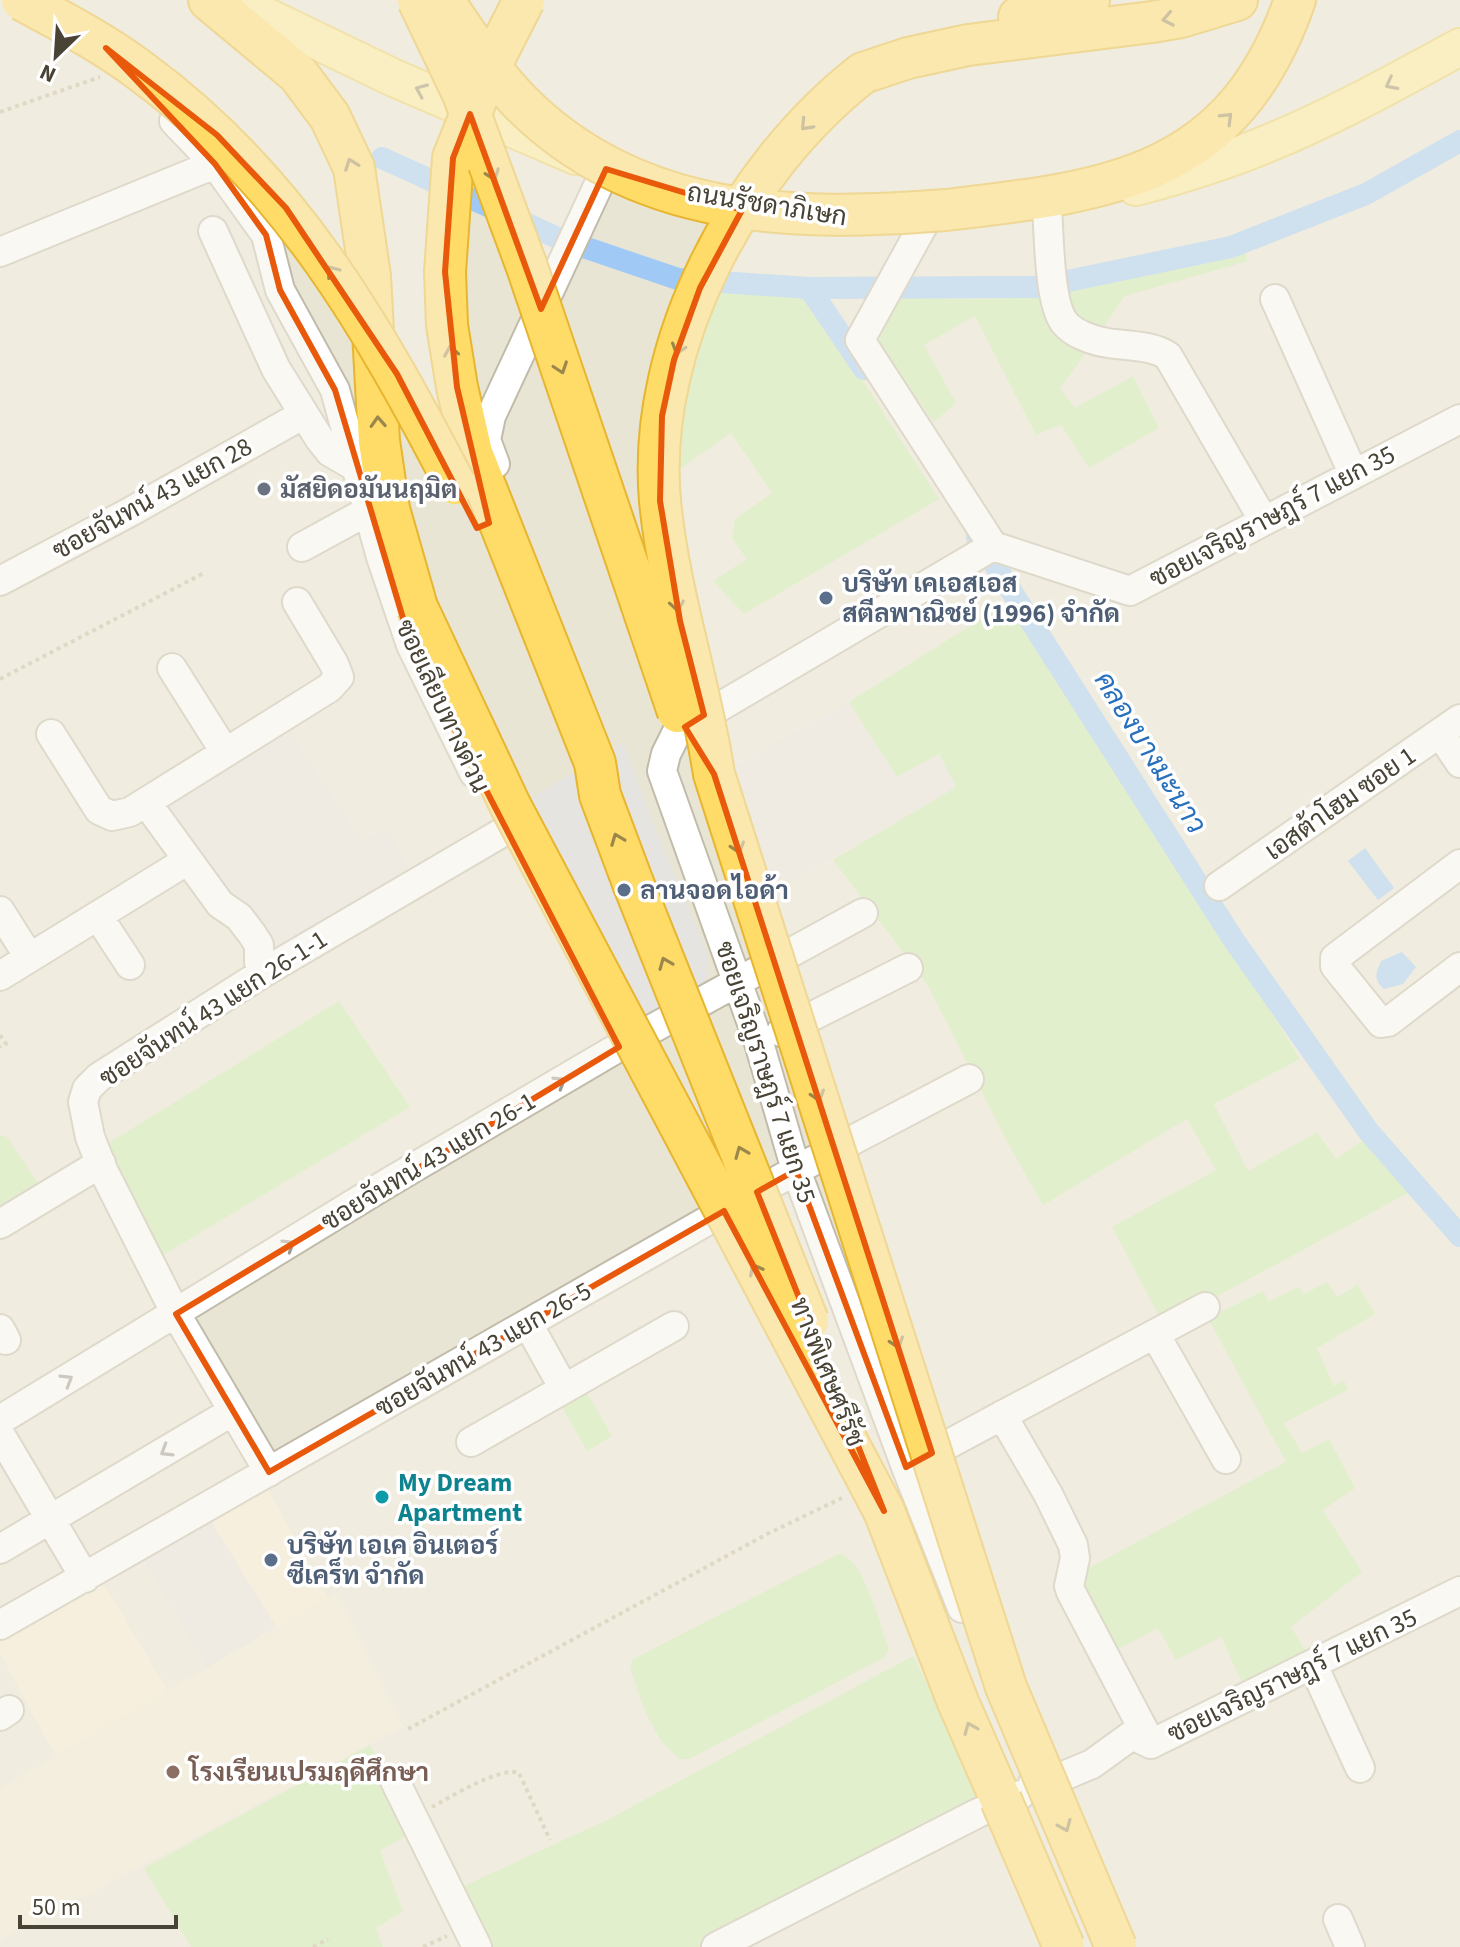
<svg xmlns="http://www.w3.org/2000/svg" width="1460" height="1947" font-family="'Source Sans 3',Sarabun,sans-serif">
<style>
.residential{fill:#e9e5d5}
.commercial{fill:#f8ebd2}
.industrial{fill:#e7e3dc}
.education{fill:#efe9d1}
.green{fill:#caebae}
.parking{fill:#e6e4e0}
.water{fill:#a0caf5}
.lines{fill:none;stroke-linecap:round;stroke-linejoin:round}
.canal{stroke:#a0caf5;stroke-width:22}
.minor-casing{stroke:#c1bba9;stroke-width:32}
.major-casing{stroke:#ebcf5f;stroke-width:40}
.highway-casing{stroke:#e7b52f;stroke-width:44}
.path{stroke:#c4b99a;stroke-width:4;stroke-dasharray:4 4;stroke-linecap:butt}
.minor{stroke:#fff;stroke-width:28}
.major{stroke:#ffeb96;stroke-width:36}
.highway{stroke:#ffdb68;stroke-width:40}
.highway-bridge-casing{stroke:#e7b52f;stroke-width:44;stroke-linecap:butt}
.highway-bridge{stroke:#ffdb68;stroke-width:40}
.oneway{stroke:#9b874c}
.oneway2{stroke:#9b8f61}
.oneway3{stroke:#9b9890}
.marked{fill:none;stroke:#e8590c;stroke-width:6;stroke-linejoin:round}
.worship-dot{fill:#6b7280;stroke:#fff;stroke-width:3}
.service-dot{fill:#5c6f8a;stroke:#fff;stroke-width:3}
.culture-dot{fill:#0f9aa8;stroke:#fff;stroke-width:3}
.education-dot{fill:#8d6e63;stroke:#fff;stroke-width:3}
.labels{text-anchor:middle;stroke-width:7;stroke-linejoin:round;paint-order:stroke}
.street-label{font-size:26px;fill:#494336;stroke:#fff}
.worship-label{font-size:26px;font-weight:bold;fill:#5b616d;stroke:#fff;text-anchor:start}
.service-label{font-size:26px;font-weight:bold;fill:#4e5e75;stroke:#fff;text-anchor:start}
.culture-label{font-size:26px;font-weight:bold;fill:#0d838f;stroke:#fff;text-anchor:start}
.education-label{font-size:26px;font-weight:bold;fill:#785e54;stroke:#fff;text-anchor:start}
.water-label{font-size:28px;font-style:italic;fill:#286fbc;stroke:#fff}
</style>
<rect width="100%" height="100%" fill="#f5f2e8"/>
<path class="residential" d="M0,0h1460v1947h-1460z"/>
<path class="commercial" d="M267,1488l61,111 -51,29 -67,-108z
M102,1581l66,110 -112,65 -56,-103v-11z"/>
<path class="industrial" d="M849,702l48,75 42,-23 17,33 -182,105 -42,-125z
M289,730l73,110 25,-12 25,44 -138,82 -106,-150z
M210,1520l67,108 -70,40 -65,-111z"/>
<path class="education" d="M337,1592l66,135 -403,214v-153z"/>
<path class="green" d="M1244,252l4,9 -123,35 -65,93 15,19 58,-32 26,52 -70,40 -28,-43 -25,10 -61,-119 -51,29 32,58 -22,19 -55,-78 11,-40 14,-6 92,1 44,-5 77,-13z
M716,292l77,2 18,6 128,199 -195,115 -31,-33 34,-22 -15,-20 3,-20 37,-26 -41,-60 -54,38 15,-107z
M1008,602l188,289 104,168 -86,45 34,67 69,-39 19,27 26,-18 48,51 -246,133 -52,-98 104,-57 -29,-51 -144,86 -32,-56 -84,-165 -94,-124 123,-73 -17,-33 -42,23 -48,-75z
M339,1001l71,106 -252,151 -56,-111z
M0,1135l7,2 31,46 -38,22z
M1327,1282l10,15 21,-12 17,29 -58,34 17,38 10,-6 4,10 -64,33 18,30 27,-14 26,49 -32,22 39,62 -71,55 20,33 -66,29 -24,-52 -45,23 -18,-32 -50,27 -42,-75 220,-118 -78,-144 55,-27 6,10 30,-14 5,7z
M587,1393l25,43 -25,15 -25,-44z
M840,1553c26,10 39,70 49,96l-5,9 -195,101h-9c-29,-21 -39,-59 -50,-92l3,-8z
M913,1656l74,148 -282,143h-224l-26,-57 150,-69z
M370,1745l44,86 -34,20 23,60 -27,17 7,19h-192l-47,-79z"/>
<path class="parking" d="M623,743l35,93 50,119v20l-7,13 -64,36 -114,-221z"/>
<path class="water" d="M1365,848l29,40 -16,12 -30,-39z
M1402,952l14,15 -13,17 -19,5c-11,-10 -8,-16 -3,-28z"/>
<g class="lines">
<path class="canal" d="M382,158l178,81 118,40 131,9 230,-1 192,-40 135,-53 94,-53
M809,288l55,81
M977,537l256,402 136,193 91,104"/>
<g class="minor-casing">
<path id="minor" d="M174,121l41,43 51,71 14,55 55,100 46,167 30,88 63,128
M1047,207c2,28 2,95 17,115 9,12 30,19 44,21 19,3 44,2 60,13l96,165
M926,220l-66,120 133,206
M213,231l63,138 43,69 11,14 26,15
M0,252l215,-88
M1275,299l78,174
M495,464l-9,-24 5,-24 115,-247
M302,547l66,-36
M0,581l130,-69 174,-98
M172,668l53,84
M1440,733l20,30
M51,734l48,76 13,6 18,-4 199,-124 10,-11 -5,-13 -37,-62
M146,802l74,102 19,13 13,17 7,11v17
M1460,864l-125,94v8l46,57 7,-1 72,-55
M1219,886l241,-167
M0,911l29,46
M98,916l32,49
M0,976l188,-116
M781,1032l127,-64
M0,1224l101,-61
M528,1324l35,63
M0,1329l6,11
M1155,1334l71,125
M1002,1415l46,79 25,51 2,13 -6,28 2,6 80,152
M0,1420l391,-239 228,-134 244,-134
M0,1434l85,144
M471,1442l203,-116
M917,1461l288,-154
M269,1472l-93,-158 -73,-144 -13,-33 -7,-35 4,-13 12,-12 167,-106 237,-139
M0,1549l233,-138
M962,1608l-56,-141 -110,-297 -37,-127 -97,-272 4,-17 11,-22 316,-186 137,45 330,-172
M0,1625l796,-455 173,-91
M1313,1665l47,103
M0,1716l9,-6
M395,1781l82,166
M1033,1783l2,5 57,-24 40,-29 19,9 309,-153
M1338,1919l12,28
M716,1947l262,-134 42,-18"/>
</g>
<g class="major-casing">
<path id="major" d="M224,0l31,11 139,67 182,78
M1136,187c45,-12 90,-26 133,-44 66,-27 128,-62 191,-96"/>
</g>
<g class="highway-casing">
<path id="highway" d="M209,0l89,74 32,43 24,51 16,108 9,165 10,68 28,98
M1019,17l70,-17
M863,73l45,-15 60,-13 184,-23 29,-5 56,-17
M453,158l-8,114 2,53 10,62 15,66 123,310 5,32 33,88
M946,210c166,-19 287,-33 349,-210
M884,1511l74,191 43,98"/>
</g>
<path class="path" d="M0,112l100,-35
M0,679l204,-106
M0,1035l6,9 -6,3
M408,1729l359,-195 75,-36
M432,1807c18,-10 69,-41 87,-34l31,67
M313,1947l15,-8
M423,1947l24,-11"/>
<use href="#minor" class="minor"/>
<use href="#major" class="major"/>
<use href="#highway" class="highway"/>
<g class="highway-bridge-casing">
<path id="highway-bridge" d="M22,0c41,22 83,44 120,72 147,108 230,253 313,412
M418,0l45,94 64,173 151,445
M443,0c24,35 47,71 77,102 116,117 273,120 426,108
M863,73c-122,95 -217,270 -203,428 9,93 40,181 54,273l292,913 110,260
M453,158l34,-85 37,-73
M417,607l93,198 374,706
M633,883l175,438
M1001,1800l63,147"/>
</g>
<use href="#highway-bridge" class="highway-bridge"/>
</g>
<defs><path id="oneway-chevron" d="M-2-3.5L2.5 0L-2 3.5" fill="none" stroke-width="1.6" stroke-linecap="round" stroke-linejoin="round" transform="scale(2)"/></defs>
<g class="oneway">
<use href="#oneway-chevron" transform="translate(1168 19) rotate(169)"/>
<use href="#oneway-chevron" transform="translate(1227 118) rotate(-45)"/>
<use href="#oneway-chevron" transform="translate(806 125) rotate(133)"/>
<use href="#oneway-chevron" transform="translate(351 164) rotate(-110)"/>
<use href="#oneway-chevron" transform="translate(493 175) rotate(70)"/>
<use href="#oneway-chevron" transform="translate(332 271) rotate(-127)"/>
<use href="#oneway-chevron" transform="translate(678 349) rotate(108)"/>
<use href="#oneway-chevron" transform="translate(451 351) rotate(-99)"/>
<use href="#oneway-chevron" transform="translate(561 368) rotate(71)"/>
<use href="#oneway-chevron" transform="translate(378 422) rotate(-93)"/>
<use href="#oneway-chevron" transform="translate(677 606) rotate(81)"/>
<use href="#oneway-chevron" transform="translate(617 839) rotate(-111)"/>
<use href="#oneway-chevron" transform="translate(738 848) rotate(72)"/>
<use href="#oneway-chevron" transform="translate(665 963) rotate(-112)"/>
<use href="#oneway-chevron" transform="translate(818 1096) rotate(72)"/>
<use href="#oneway-chevron" transform="translate(741 1152) rotate(-112)"/>
<use href="#oneway-chevron" transform="translate(755 1269) rotate(-118)"/>
<use href="#oneway-chevron" transform="translate(897 1343) rotate(72)"/>
<use href="#oneway-chevron" transform="translate(970 1728) rotate(-113)"/>
<use href="#oneway-chevron" transform="translate(1065 1826) rotate(67)"/>
</g>
<g class="oneway2">
<use href="#oneway-chevron" transform="translate(1391 84) rotate(152)"/>
<use href="#oneway-chevron" transform="translate(421 90) rotate(-157)"/>
</g>
<g class="oneway3">
<use href="#oneway-chevron" transform="translate(560 1082) rotate(-31)"/>
<use href="#oneway-chevron" transform="translate(289 1245) rotate(-32)"/>
<use href="#oneway-chevron" transform="translate(67 1380) rotate(-31)"/>
<use href="#oneway-chevron" transform="translate(166 1451) rotate(149)"/>
</g>
<path d="M0 0H1460V1947H0ZM106,48l111,87 69,73 111,166 80,154 12,-5 -32,-136 -12,-115 8,-114 17,-44 71,195 65,-140 136,41 -42,78 -26,72 -12,56 -2,85 20,120 24,94 -19,12 29,47 218,679 -26,14 -110,-297 -39,22 127,319 -160,-300 -455,261 -93,-158 443,-267 -208,-402 -76,-255 -55,-100 -14,-55 -51,-71z" fill="#f5f2e8" fill-opacity=".55" fill-rule="evenodd"/>
<path class="marked" d="M106,48l111,87 69,73 111,166 80,154 12,-5 -32,-136 -12,-115 8,-114 17,-44 71,195 65,-140 136,41 -42,78 -26,72 -12,56 -2,85 20,120 24,94 -19,12 29,47 218,679 -26,14 -110,-297 -39,22 127,319 -160,-300 -455,261 -93,-158 443,-267 -208,-402 -76,-255 -55,-100 -14,-55 -51,-71z"/>
<circle class="worship-dot" cx="264" cy="489" r="8"/>
<g class="service-dot">
<circle cx="826" cy="598" r="8"/>
<circle cx="624" cy="890" r="8"/>
<circle cx="271" cy="1560" r="8"/>
</g>
<circle class="culture-dot" cx="382" cy="1497" r="8"/>
<circle class="education-dot" cx="173" cy="1772" r="8"/>
<g class="labels">
<g class="street-label">
<text transform="translate(767 204) rotate(9)" y="9">ถนนรัชดาภิเษก</text>
<text transform="translate(152 498) rotate(-29)" y="9">ซอยจันทน์ 43 แยก 28</text>
<text transform="translate(1272 516) rotate(-28)" y="9">ซอยเจริญราษฎร์ 7 แยก 35</text>
<text transform="translate(443 706) rotate(65)" y="9">ซอยเลียบทางด่วน</text>
<text transform="translate(1340 803) rotate(-35)" y="9">เอสต้าโฮม ซอย 1</text>
<text transform="translate(213 1008) rotate(-33)" y="9">ซอยจันทน์ 43 แยก 26-1-1</text>
<text transform="translate(766 1072) rotate(72)" y="9">ซอยเจริญราษฎร์ 7 แยก 35</text>
<text transform="translate(428 1161) rotate(-31)" y="9">ซอยจันทน์ 43 แยก 26-1</text>
<text transform="translate(483 1349) rotate(-30)" y="9">ซอยจันทน์ 43 แยก 26-5</text>
<text transform="translate(828 1372) rotate(68)" y="9">ทางพิเศษศรีรัช</text>
<text transform="translate(1292 1675) rotate(-26)" y="9">ซอยเจริญราษฎร์ 7 แยก 35</text>
</g>
<g class="worship-label">
<text x="280" y="498">มัสยิดอมันนฤมิต</text>
</g>
<g class="service-label">
<text x="842" y="592">บริษัท เคเอสเอส<tspan x="842" dy="30">สตีลพาณิชย์ (1996) จำกัด</tspan></text>
<text x="640" y="899">ลานจอดไอด้า</text>
<text x="287" y="1554">บริษัท เอเค อินเตอร์<tspan x="287" dy="30">ซีเคร็ท จำกัด</tspan></text>
</g>
<g class="culture-label">
<text x="398" y="1491">My Dream<tspan x="398" dy="30">Apartment</tspan></text>
</g>
<g class="education-label">
<text x="189" y="1781">โรงเรียนเปรมฤดีศึกษา</text>
</g>
<g class="water-label">
<text transform="translate(1151 752) rotate(58)" y="10">คลองบางมะนาว</text>
</g>
</g>
<g transform="translate(56 56) rotate(205)" stroke="#ffffff" stroke-width="6" paint-order="stroke">
<path d="M0-6L14 30L0 20L-14 30Z" fill="#494336"/>
<text y="-12" font-size="22" font-weight="bold" text-anchor="middle" fill="#494336">N</text>
</g>
<path d="M20 1915v12h156v-12" fill="none" stroke="#494336" stroke-width="4"/>
<text x="32" y="1915" font-size="24" fill="#494336" stroke="#ffffff" stroke-width="6" paint-order="stroke">50 m</text>
</svg>
